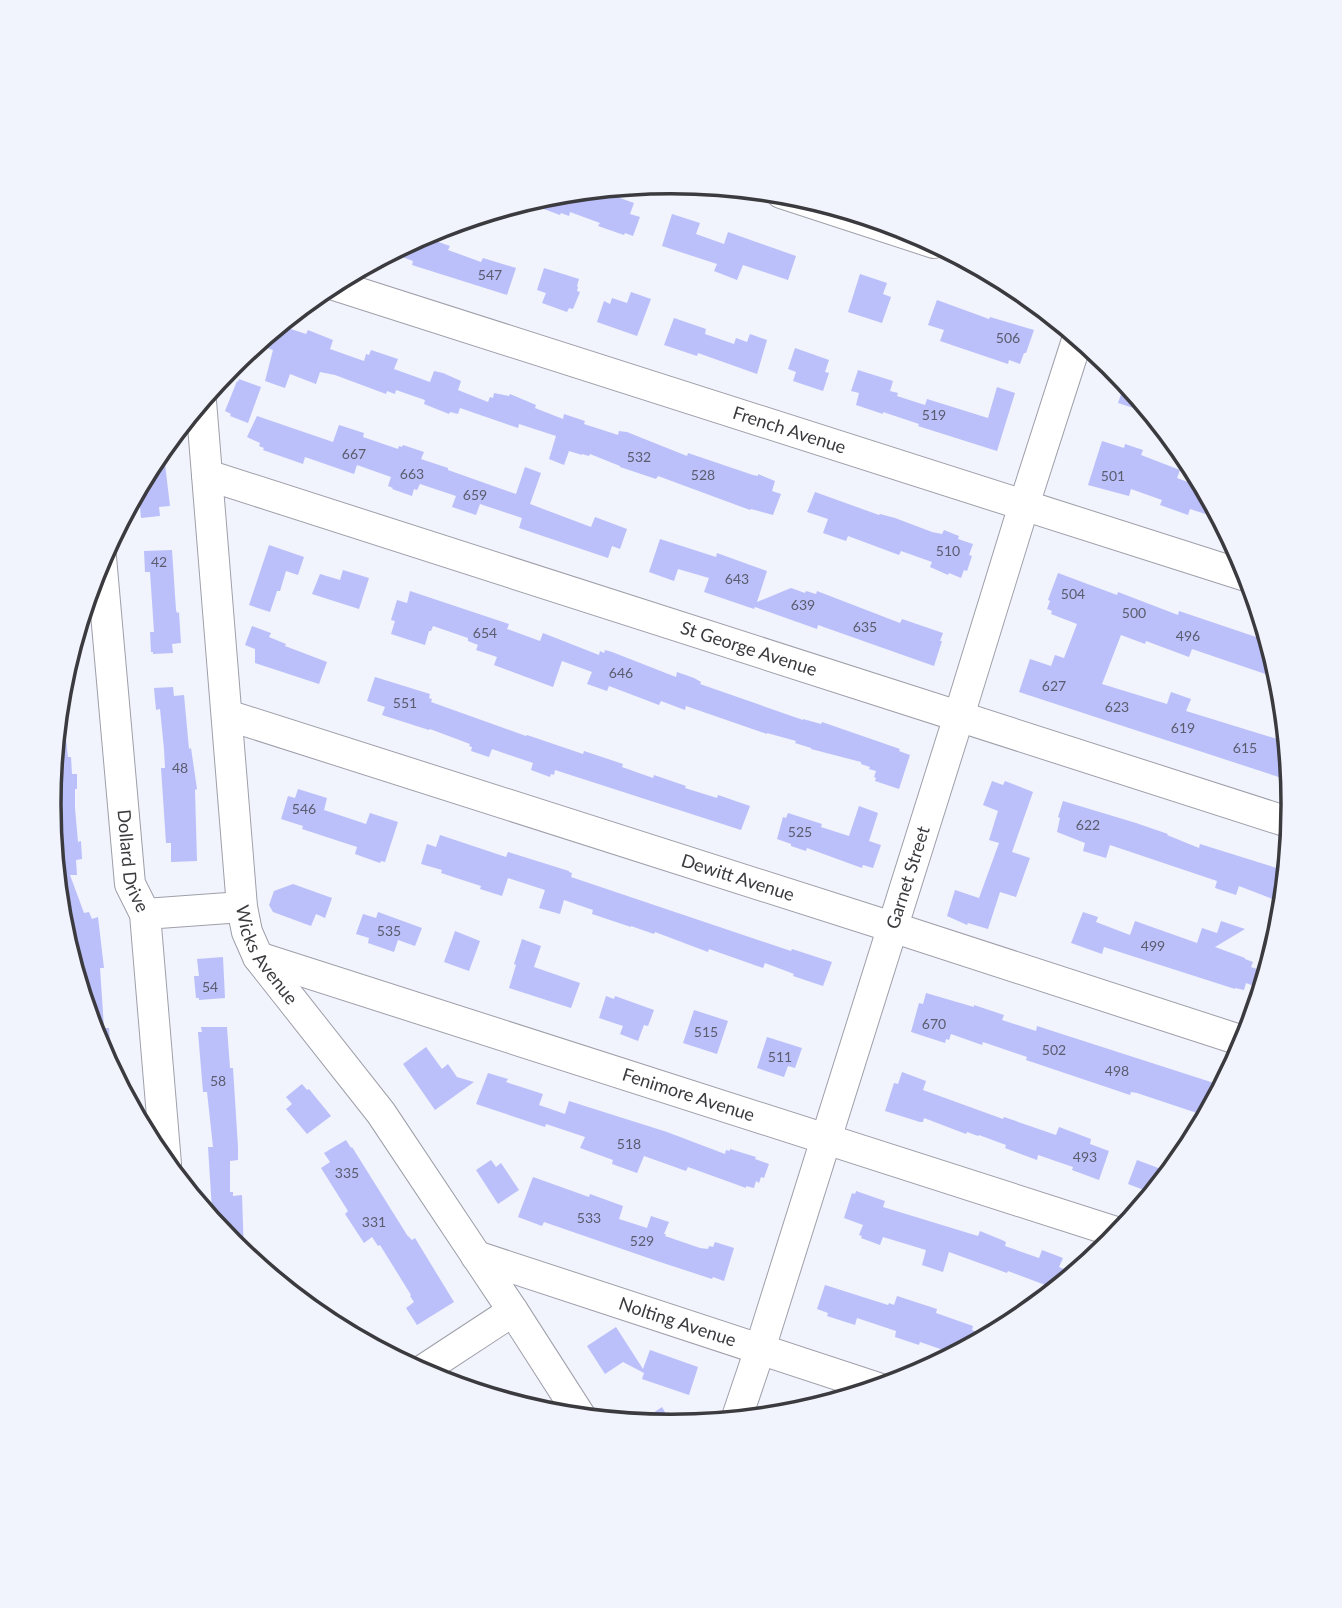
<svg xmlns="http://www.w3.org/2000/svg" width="1342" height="1608" font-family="Lato,sans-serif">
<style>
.building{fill:#bbc0fa}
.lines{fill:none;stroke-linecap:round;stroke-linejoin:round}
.minor-casing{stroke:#9e9fa9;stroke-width:32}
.minor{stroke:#fff;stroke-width:30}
.labels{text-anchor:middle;stroke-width:5;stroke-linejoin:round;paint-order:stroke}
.number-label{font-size:14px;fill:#5b5c6e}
.street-label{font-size:18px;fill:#3b3b3f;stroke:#f1f3fd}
.rim{fill:none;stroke:#3b3b3f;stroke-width:3.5}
</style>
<rect width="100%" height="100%" fill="#f1f3fd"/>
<path class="building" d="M595,189l39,14 -4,11 10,3 -7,19 -8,-3 -1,2 -26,-9 2,-3 -30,-11 -1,4 -8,-3 -1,2 -35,-13 25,-8z
M672,214l28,9 -4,11 28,10 4,-12 68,24 -8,24 -45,-15 -6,15 -23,-9 3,-7 -55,-18z
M421,236l29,10 -2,4 33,12 2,-4 33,10 -9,27 -95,-30 1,-4 -11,-4 5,-14z
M544,268l35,11 -2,7 1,1 -1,4 3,1 -7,17 -4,-1 -2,4 -25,-9 4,-10 -9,-3z
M860,274l27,9 -4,11 8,3 -9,26 -34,-11z
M631,292l20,7 -14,37 -40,-14 7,-21 6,3 2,-6 15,5z
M937,300l52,19 1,-2 44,13 -8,23h-2l-4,11 -11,-4 -1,4 -68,-23 4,-11 -16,-5z
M674,318l32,11 -1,5 29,10 2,-6 11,4 3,-8 17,6 -10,34 -59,-21 -1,3 -33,-11z
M279,325l27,9 2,-4 25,10 -3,9 34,12 2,-7 3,1 2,-5 27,9 -4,10 36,13 4,-11 9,2 18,8 -3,9 30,12 2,-5 3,1 1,-5 15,3 1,-2 26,11 -1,3 28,11 1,-5 21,7 -1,3 34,11 1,-4 8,1 60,24 1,-3 65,22 5,1v-2l17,7 -3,10 9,3 -8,21 -22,-6 -1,1 -92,-34 -2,3 -36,-12v-1l-30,-12 -1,2 -7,-2v1l-13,-4 -5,14 -15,-6 7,-23 -37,-12 -1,4 -58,-20 -2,6 -8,-2 -1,2 -25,-10 1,-4 -29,-10 -1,4 -8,-3 -1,3 -51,-19 -15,-3 -4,12 -26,-10 -5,14 -20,-7 8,-31 -17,-6z
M795,348l34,12 -4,12 4,1 -6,18 -30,-10 3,-9 -8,-3z
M858,370l35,11 -3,10 8,2 -1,3 28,9 2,-6 61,19 9,-31 18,6 -18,58 -79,-25 1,-2 -36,-12v2l-27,-9 3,-12 -8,-2z
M239,379l22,8 -13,36 -18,-7 1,-2 -6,-3 12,-30 1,1z
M1125,382l27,32 -34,-11z
M257,416l76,26 6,-17 25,8 -1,4 35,12 1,-3 3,1 1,-2 21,7 -3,7 27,9v2l68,24 9,-27 16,6 -11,31 61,23 4,-10 32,12 -7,20 -8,-3 -4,12 -89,-30 3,-10 -42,-14 -4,11 -24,-8 4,-11 -36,-12 -3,6 -3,-1 -2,7 -20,-7 1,-1 -5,-2 3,-9 -34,-12 -3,9 -49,-17 -2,7 -40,-14 1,-2 -5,-2 1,-3 -13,-6z
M1102,441l22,7 1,-4 18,6 -2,5 39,15 -3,8 27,10 17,31 -31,-10 -2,6 -28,-10 2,-5 -31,-11 -2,7 -41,-11z
M163,447l7,59 -11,1 1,9 -19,2 -2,-22 5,-1 -2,-15 12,-22z
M815,492l64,23 1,-1 15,4 37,14 10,2 2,-4 15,6 -1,3 15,5 -4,11 3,1 -5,15 -3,-1 -3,8 -12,-5 -1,2 -18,-8 2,-5 -31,-11 -2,4 -51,-19 -2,5 -23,-8 5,-14 -21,-7z
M660,539l56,18 1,-4 50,18 -10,31 34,-14 14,5 1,-2 10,3 1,-3 83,32 2,-4 41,14 -3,8h2l-8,25 -116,-41 -1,4 -62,-22 -1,2 -50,-17 5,-14 -31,-9 -4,12 -25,-9z
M269,545l35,12 -6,18 -12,-4 -6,20h-3l-7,21 -21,-7z
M172,550l4,60 1,3 2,-1 2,31 -9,1 1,9 -20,1v-2h-2l-1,-20h4l-4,-60h-5l-1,-21z
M343,570l26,8 -10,31 -47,-15 8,-20 20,6z
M1058,573l59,22 1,-3 60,23 1,-4 89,30 12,38 -88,-30 -3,8 -43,-16 -1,3 -24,-9 -19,49 65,20 4,-12 20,7 -5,12 101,31 4,39 -272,-89 11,-33 21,7 4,-11 9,3 13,-34 -26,-10 1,-3 -5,-2 3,-8 -2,-1z
M410,591l99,33 -2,5 33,12 3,-8 56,22 1,-4 4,2 1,-3 7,2 64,25 1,-5 17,6 7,4 -1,2 103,36v-1l18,5 1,-2 78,27 -1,2 11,4 -11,34 -24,-8 1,-3 -2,-1 2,-6 -7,-2 1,-2 -9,-3v-2l-50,-13v-1l-16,-5 1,-2 -29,-8v1l-81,-28 -1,4 -24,-9 -2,4 -50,-19 -2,5 -20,-7 5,-12 -30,-11 -9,26 -59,-22 3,-8 -21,-7 2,-5 -10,-4v-3l-35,-12 -2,5h-2l-4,14 -34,-11 4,-13 -4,-1 6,-20 10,3z
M252,626l19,7 -2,4 17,7 -1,2 42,16 -8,22 -64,-21v-14l-10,-4z
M375,677l55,17 -1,4 3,1 -1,3 95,34 1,-1 56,19 1,-3 39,13 -1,3 31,11 1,-3 32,11 -1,2 32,10 1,-3 32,11 -9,24 -186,-60 -1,5 -3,-1 -1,3 -19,-7 2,-7 -41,-14 -3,8 -18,-6 1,-4 -3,-1 1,-2 -40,-15 -1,1 -47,-15 3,-8 -18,-6z
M173,687l1,9 10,-1 5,54 2,-1 6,41 -2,1 2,71 -26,1v-19h-5l-5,-75h4l-1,-19 -4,-40 -4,1 -2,-22z
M57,722h7l4,35h3l1,17h5v15h-2v19l3,34 3,-1 1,18 -6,1 1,15h-7l14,38 5,-1 3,7 6,-2 6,51h-4l4,60h5l3,43 -16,-29 -20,-66 -5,-41 -6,3 -4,-13 -9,-91 5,-1 -3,-33h-5z
M992,781l11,4 2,-4 28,11 -21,60 18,6 -14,39 -16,-5 -12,37 -20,-6 -1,2 -20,-9 8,-26 24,8 20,-55 -10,-3 9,-29 -15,-6z
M298,789l29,9 -3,12 42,14 4,-11 28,9 -13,40 -4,-1 -1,2 -25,-9 2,-7 -55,-18 1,-3 -22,-7 7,-23 7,2z
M1063,801l73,22 32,11 -1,1 32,13 1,-4 86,27 -3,32 -44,-17 -3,9 -21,-7 2,-7 -107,-36 -4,13 -23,-7 2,-8 -28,-11 3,-14 -2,-1z
M859,806l19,7 -9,28 12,4 -8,23 -10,-3 -1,3 -55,-20 -1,3 -15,-5v-2l-14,-5 6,-22 3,1 2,-5 34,11 -1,3 28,9z
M440,835l66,22 2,-5 61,19v1l3,1 -1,4 220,74 1,-2 40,13 -9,24 -30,-10 1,-2 -29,-11 -2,5 -54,-19 -1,3 -53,-20 -1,2 -23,-8v1l-39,-13 1,-4 -29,-10 -4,14 -21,-6 6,-18 -37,-12 -6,18 -22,-7 1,-3 -40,-13 1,-3 -21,-6 6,-20 9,3z
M293,884l39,14 -7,20 -9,-4 -5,12 -38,-14 -4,-7 5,-14z
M378,912l44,16 -7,18 -17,-6 -4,12 -26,-9 1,-5 -13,-4 7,-20 13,4z
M1083,912l15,5 -2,5 34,13 5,-14 62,22 5,-15 15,5 4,-12 24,8 -30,18 30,11v1l8,3 -2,5 16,5 -5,17 -16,-6 -2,7 -9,-2v1l-131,-42 -2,7 -31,-11z
M455,931l25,10 -11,30 -25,-9z
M522,939l19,7 -7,21 46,16 -9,25 -62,-20 7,-23 -2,-1z
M223,957l2,41 -26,2v-2h-3l-2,-22h5l-2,-17z
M926,993l48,14v-2l30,10 -2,5 34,11 1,-5 177,57 -11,32 -66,-22 -6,-1 -1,3 -104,-35 1,-3 -44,-15 -1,3 -31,-11 -2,6 -3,-1 -1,4 -34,-11 8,-29 4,1z
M606,996l8,3 1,-3 39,14 -6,16 -4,-1 -6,16 -18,-7 3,-8 -24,-8z
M694,1010l34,11 -11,33 -34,-11z
M201,1027h26l3,41h3l5,79v13l-8,1v31h3v4l9,-1 2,59 -13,-10 -13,-16 -1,-18h-5l-4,-63h5l-6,-55h-4l-5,-60h4z
M767,1037l35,11 -7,20 -7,-2 -4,11 -27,-9z
M426,1047l16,22 6,-5 9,13 17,5 -39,28 -32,-46z
M902,1072l24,9 -3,9 80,29 1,-2 52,18 3,-8 32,12 -1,5 19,7 -10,29 -27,-10 1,-3 -35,-12 -1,5 -32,-12 1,-3 -27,-10 -1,1 -11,-4 -1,2 -42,-16 -1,4h-3l-35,-11 9,-28 4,1z
M488,1073l20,6 -2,3 37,12 -4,11 26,9 4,-13 98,31 58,22 1,-4 4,1v-2l26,8 -1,2 14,5 -5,14 -3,-1 -2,6 -3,-2 -2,7 -8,-2v2l-58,-21 -2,4 -42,-15 -7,17 -25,-9 1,-4 -33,-12 5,-11 -39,-13 -1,3 -69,-23z
M302,1084l5,6 2,-1 22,27 -24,18 -21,-25 6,-5 -6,-7z
M346,1140l5,8 1,-1 55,88 5,5 3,-2 39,64 -37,23 -11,-17 8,-6 -4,-6 1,-1 -31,-50 -2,1 -6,-9 -8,6 -19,-29 3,-3 -27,-43 9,-6 -6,-9z
M491,1160l5,7 5,-4 18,27 -21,14 -22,-34z
M1137,1160l32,12 -17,21 -24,-9z
M533,1177l56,20 1,-3 33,12 -4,13 28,9 4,-12 18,6 -5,12h2l-1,2 35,12 8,1 1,-3 4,1 2,-5 19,6 -10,33 -11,-4 -1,2 -55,-18 -113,-39 -2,4 -24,-9z
M856,1191l29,10 -2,6 95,29 2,-5 22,9 4,2 -1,4 34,12 3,-8 21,8 -4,9 7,3 -2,5 6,2 -14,12 -48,-18 -1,2 -58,-21 -6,20 -21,-7 4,-15 -43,-13 -3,8 -19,-7 1,-2 -3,-1 4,-10 -19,-7 8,-25 3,1z
M825,1285l63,20 1,-2 5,2 3,-9 40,13 -1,4 37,13 -1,4 17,6 -34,18 -35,-12 -1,3 -24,-8 1,-6 -39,-13 -2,7 -28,-9 1,-3 -11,-4z
M616,1327l27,42 7,-19 48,17 -9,28 -47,-16 2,-6 -21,-11 -18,12 -18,-28z
M662,1407l11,19 -35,-3z"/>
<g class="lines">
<g class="minor-casing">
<g id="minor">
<path d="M781,193l153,50"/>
<path id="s1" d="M331,284l918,293"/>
<path id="s2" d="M201,401l41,506 5,25 11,25 123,156 132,198 68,106"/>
<path id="s3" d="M207,475l1084,348"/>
<path id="s4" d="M101,557l29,327 15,30 21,250"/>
<path id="s5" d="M227,715l665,212 354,115"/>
<path d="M145,914l97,-7"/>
<path id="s6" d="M258,957l861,276"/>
<path id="s7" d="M476,1256l402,132"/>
<path d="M420,1372l93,-61"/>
<path id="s8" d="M736,1420l24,-71 199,-633 65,-211 54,-168"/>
</g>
</g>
<use href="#minor" class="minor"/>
</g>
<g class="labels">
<g class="number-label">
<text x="490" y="280">547</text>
<text x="1008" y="343">506</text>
<text x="934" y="420">519</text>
<text x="354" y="459">667</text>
<text x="639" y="462">532</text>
<text x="412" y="479">663</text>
<text x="703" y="480">528</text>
<text x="1113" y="481">501</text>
<text x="475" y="500">659</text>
<text x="948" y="556">510</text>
<text x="159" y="567">42</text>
<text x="737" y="584">643</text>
<text x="1073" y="599">504</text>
<text x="803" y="610">639</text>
<text x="1134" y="618">500</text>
<text x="865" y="632">635</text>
<text x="485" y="638">654</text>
<text x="1188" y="641">496</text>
<text x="621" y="678">646</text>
<text x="1054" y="691">627</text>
<text x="405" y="708">551</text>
<text x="1117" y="712">623</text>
<text x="1183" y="733">619</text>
<text x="1245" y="753">615</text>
<text x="180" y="773">48</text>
<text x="304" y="814">546</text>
<text x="1088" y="830">622</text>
<text x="800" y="837">525</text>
<text x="389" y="936">535</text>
<text x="1153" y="951">499</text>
<text x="210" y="992">54</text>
<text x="934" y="1029">670</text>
<text x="706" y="1037">515</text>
<text x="1054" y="1055">502</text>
<text x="780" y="1062">511</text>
<text x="1117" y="1076">498</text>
<text x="218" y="1086">58</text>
<text x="629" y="1149">518</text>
<text x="1085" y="1162">493</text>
<text x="347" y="1178">335</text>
<text x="589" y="1223">533</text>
<text x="374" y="1227">331</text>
<text x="642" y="1246">529</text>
</g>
<g class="street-label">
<text dy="6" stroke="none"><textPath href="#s1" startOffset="481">French Avenue</textPath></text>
<text dy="6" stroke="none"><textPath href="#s3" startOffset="569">St George Avenue</textPath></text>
<text dy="6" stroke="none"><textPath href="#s4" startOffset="306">Dollard Drive</textPath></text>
<text dy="6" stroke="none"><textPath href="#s5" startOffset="536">Dewitt Avenue</textPath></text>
<text dy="6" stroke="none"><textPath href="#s8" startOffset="569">Garnet Street</textPath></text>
<text dy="6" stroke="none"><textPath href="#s2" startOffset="562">Wicks Avenue</textPath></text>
<text dy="6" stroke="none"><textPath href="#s6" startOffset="452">Fenimore Avenue</textPath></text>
<text dy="6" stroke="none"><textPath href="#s7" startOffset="212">Nolting Avenue</textPath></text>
</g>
</g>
<path d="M0 0H1342V1608H0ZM61 804a610 610 0 1 1 1220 0a610 610 0 1 1-1220 0Z" fill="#f1f3fd" fill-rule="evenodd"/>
<path class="rim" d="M61 804a610 610 0 1 1 1220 0a610 610 0 1 1-1220 0Z"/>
</svg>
